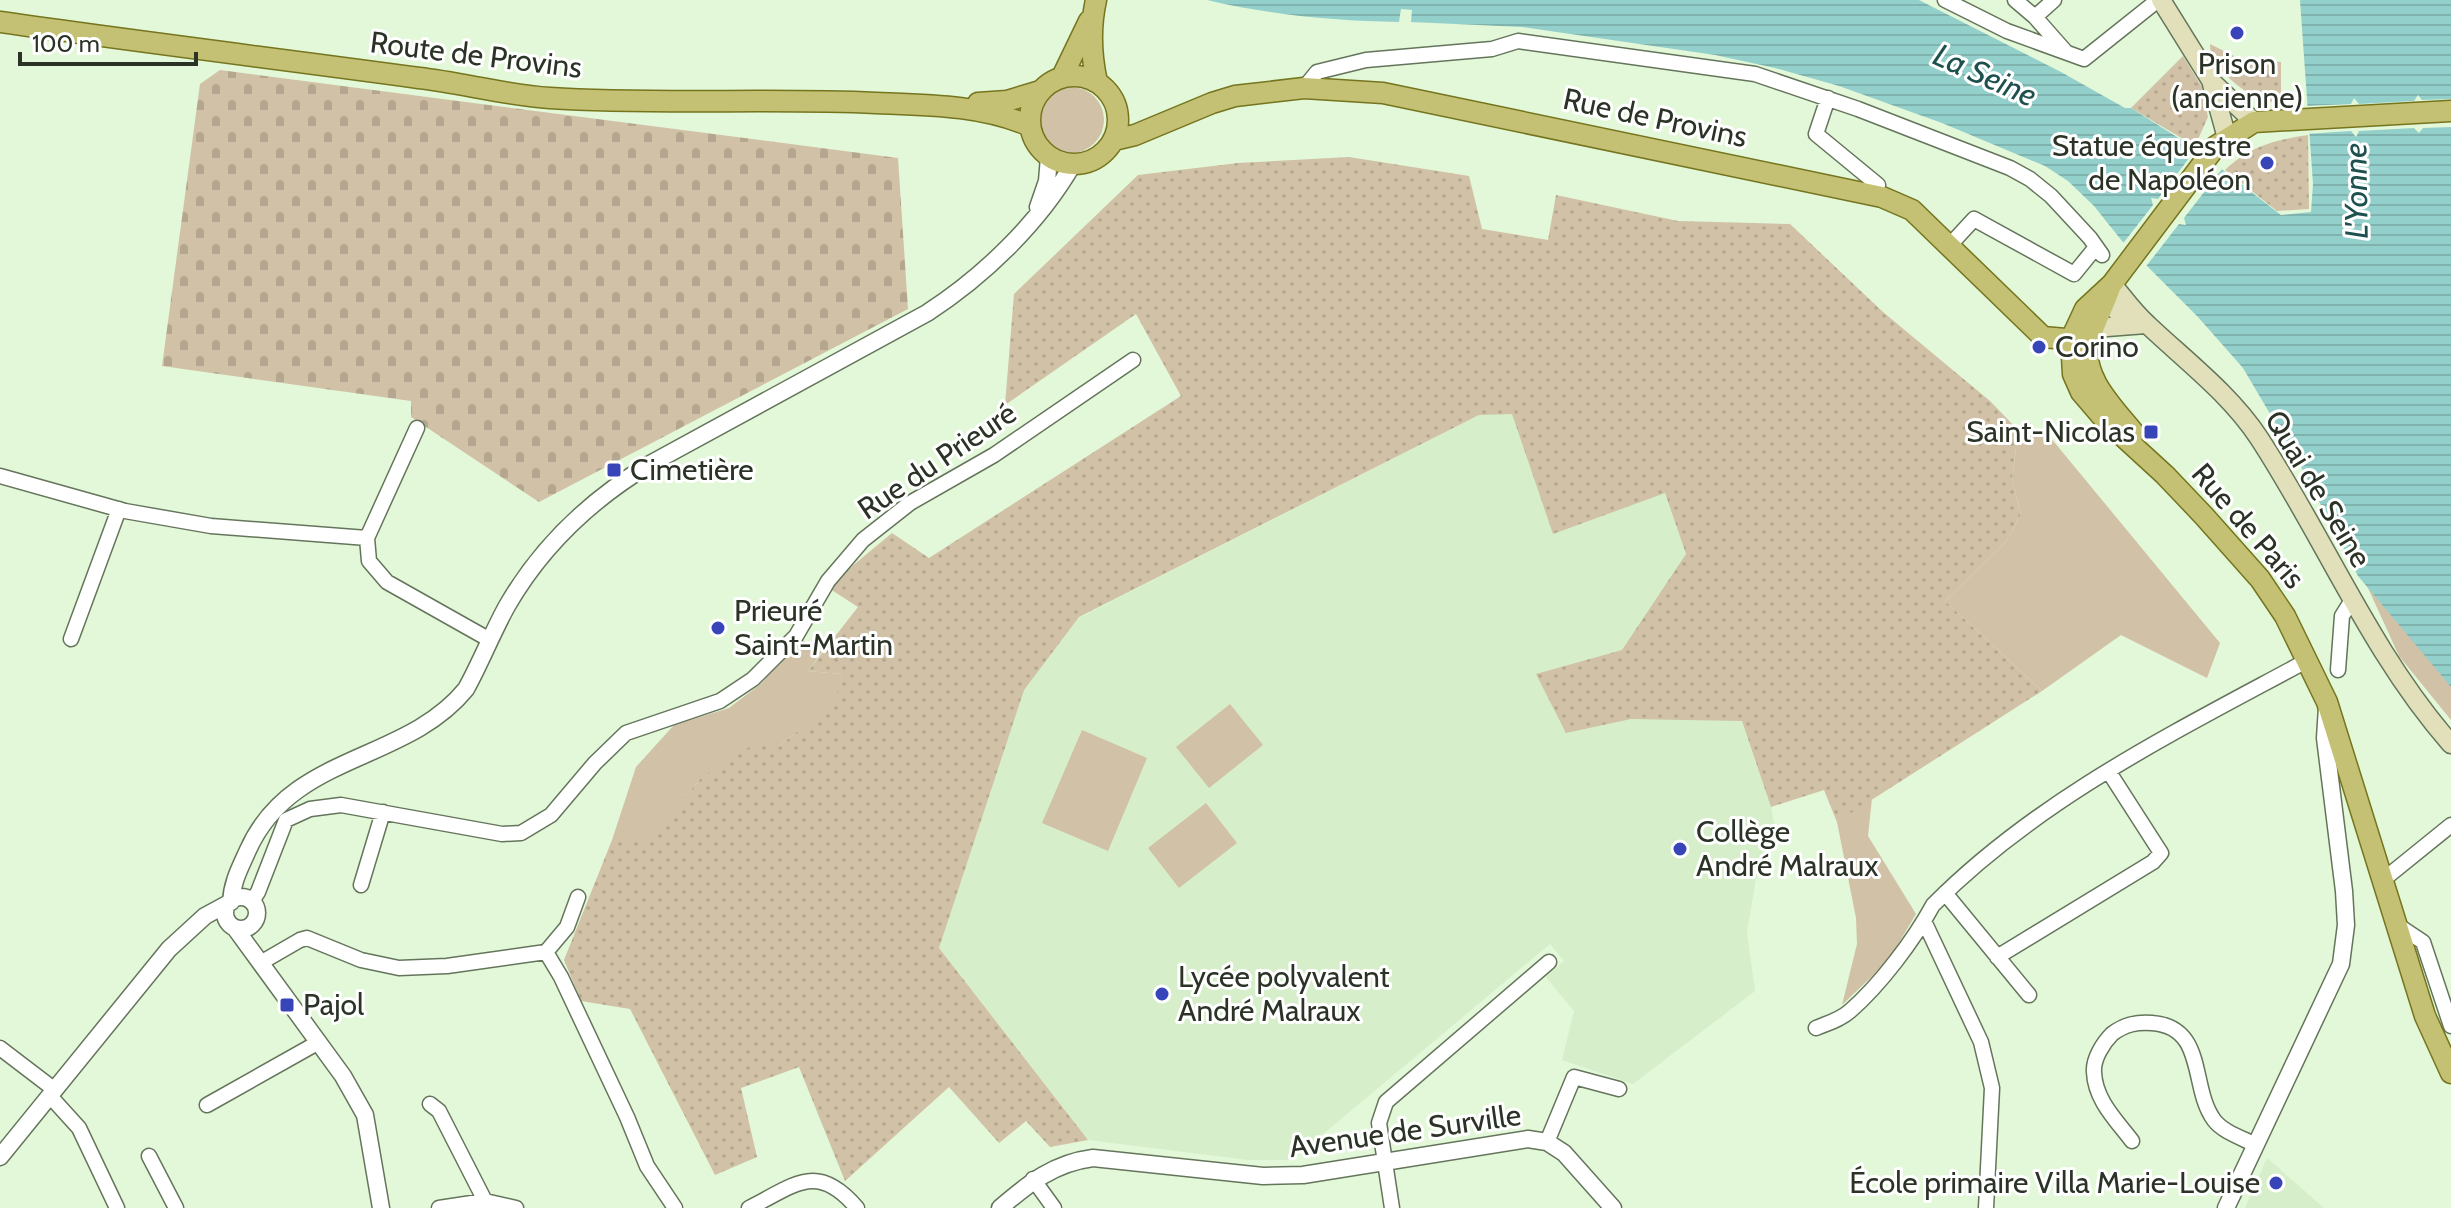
<svg xmlns="http://www.w3.org/2000/svg" width="2451" height="1208" font-family="Cabin,sans-serif">
<style>
.built{fill:#d6eeca}
.grass{fill:#d1c1a6}
.cemetery{fill:url(#cemetery-stones)}
.park{fill:url(#park-dots)}
.water{fill:url(#water-rules)}
.pier{fill:#e3f7d9}
.lines{fill:none;stroke-linecap:round;stroke-linejoin:round}
.minor-casing{stroke:#64755b;stroke-width:17}
.tertiary-casing{stroke:#64755b;stroke-width:19}
.secondary-casing{stroke:#64755b;stroke-width:21}
.primary-casing{stroke:#75751e;stroke-width:23}
.minor{stroke:#fff;stroke-width:14}
.tertiary{stroke:#fff;stroke-width:16}
.secondary{stroke:#e2e0ba;stroke-width:18}
.primary{stroke:#c4c175;stroke-width:20}
.poi-dot{fill:#3845b8;stroke:#fff;stroke-width:3}
.labels{text-anchor:middle;stroke-width:6;stroke-linejoin:round;paint-order:stroke}
.street-label{font-size:30px;fill:#2b3327;stroke:#fff}
.poi-label{font-size:30px;fill:#2b3327;stroke:#fff;text-anchor:start}
.water-label{font-size:32px;font-style:italic;fill:#1e514e;stroke:#fff}
</style>
<defs>
<pattern id="cemetery-stones" width="16" height="16" patternUnits="userSpaceOnUse" patternTransform="scale(2)"><rect width="16" height="16" fill="#d1c1a6"/><path d="M2 7V4a2 2 0 0 1 4 0v3zM10 15v-3a2 2 0 0 1 4 0v3z" fill="#b4a68f"/></pattern>
<pattern id="park-dots" width="8" height="8" patternUnits="userSpaceOnUse" patternTransform="scale(2)"><rect width="8" height="8" fill="#d1c1a6"/><path d="M2 2h.1M6 6h.1" fill="none" stroke="#b4a68f" stroke-width="1.8" stroke-linecap="round"/></pattern>
<pattern id="water-rules" width="6" height="5" patternUnits="userSpaceOnUse" patternTransform="scale(2)"><rect width="6" height="5" fill="#94d0cb"/><path d="M0 2.5h6" fill="none" stroke="#80b3ae"/></pattern>
</defs>
<rect width="100%" height="100%" fill="#e3f7d9"/>
<path class="built" d="M1511,413l130,19 24,61 106,314 6,32 -21,39 -9,55 8,58 -122,93 -71,-24 12,-49 -28,-34 18,-16 -14,-17 -258,216h-44l-160,-20 -149,-192 81,-300 459,-233z
M2267,1158l57,50h-79z"/>
<path class="grass" d="M1038 120a33 33 0 1 1 66 0a33 33 0 1 1-66 0Z
M2018,430l32,7 170,206 -13,35 -86,-43 -79,56 -97,-90 61,-59 15,-28 -9,-33z
M2363,577l88,102v41l-52,-64z
M796,636l26,16 -14,19 34,3 -6,28 -58,45 -77,31 -51,63 -38,-1 24,-73 38,-42 55,-17 33,-25z
M1230,704l33,41 -54,43 -33,-41z
M1082,730l65,28 -39,93 -66,-28z
M1872,798l-4,38 48,78 -28,47 -46,44 15,-61 -1,-26 -19,-96z
M1206,803l31,40 -58,45 -31,-40z"/>
<path class="cemetery" d="M220,70l678,88 10,151 -369,193 -128,-85v-16l-249,-35 38,-282z"/>
<path class="park" d="M2210,44l28,14 43,4v42c-34,-7 -46,-19 -70,-44z
M2183,56l19,31 6,30 -13,29 -64,-38z
M2308,135l1,74 -32,2 -52,-41c25,-24 50,-30 83,-35z
M1349,157l120,19 13,53 66,11 8,-45 122,26 112,3 93,88 107,89 28,29 -6,51 9,33 -15,28 -61,59 97,90 -205,131 -13,-32 -53,17 -29,-86 -111,-2 -65,14 -30,-59 86,-24 64,-96 -21,-61 -112,41 -41,-120 -33,1 -400,202 -55,73 -85,258 149,192 -38,7 -24,-26 -27,22 -50,-56 -104,94 -46,-114 -58,21 16,69 -42,18 -85,-166 -49,-8 -17,-41 48,-120h38l51,-62 64,-41 13,10 57,-45 7,-28 -34,-3 50,-64 -31,-20 65,-54 37,25 252,-162 -45,-82 -131,91 9,-111 124,-119 100,-12z"/>
<path class="water" d="M1207,0h712l142,72 64,36h6l65,41 85,66 30,-3 2,-28 -13,-184h151v687l-93,-111 -59,-113 -56,-95 -45,-51 -76,-76 -28,-35 -26,-25 -23,-15 -103,-43 -103,-37 -64,-18 -60,-13 -193,-28 -111,-5 1,-12 -11,-1 -2,13c-65,-1 -128,-7 -192,-22z"/>
<path class="pier" d="M2418,95l4,5 29,-1v28l-28,1 -4,5 -5,-5 -55,3 -3,6 -5,-6 -46,3 -2,-28 48,-2 3,-6 5,6 55,-3z
M2196,149l26,20 -38,49 2,7 -7,-1 -35,45 -23,-23 32,-41 -2,-7 7,1z"/>
<g class="lines">
<g class="minor-casing">
<path id="minor" d="M1945,0l62,31 77,28 74,-59
M2015,0l20,17 30,34
M2035,17l19,-17
M1304,88l13,-16 49,-12 126,-11 26,-8 237,33 103,35 152,59 20,11 21,17 39,42 12,17
M1828,98l-12,36 62,51 -2,11
M1950,245l24,-26 100,55 22,-27
M0,476l125,35 86,15 156,12 2,23 18,21 103,58
M367,538l50,-110
M71,639l48,-130
M2338,670l4,-54 10,-16
M2383,880l68,-55
M361,885l22,-73
M1945,893l84,102
M252,901l6,-9 28,-72 24,-11 31,-4 161,29 19,-1 30,-18 44,-52 31,-30 94,-32 33,-22 43,-43 32,-55 35,-41 47,-37 84,-48 139,-95
M1924,921l57,121 11,46 -6,120
M2399,926l24,16 28,84
M546,952l21,-25 11,-30
M1997,957l156,-95 8,-9 -52,-81
M262,962l38,-22 7,-2 54,22 38,8 48,-2 99,-14 15,25 66,140 20,49 28,42
M1816,1028c12,-5 24,-8 34,-17 30,-26 64,-71 83,-106 106,-107 244,-174 375,-245
M0,1048l55,42
M50,1096l29,32 38,80
M430,1104l9,7 46,90
M207,1105l112,-63
M2132,1141c-16,-21 -37,-41 -38,-69 -1,-13 9,-29 18,-38 13,-10 25,-12 40,-11 55,4 38,65 62,97 9,12 28,18 42,25
M1547,1142l27,-65 45,12
M149,1156l27,52
M1033,1179l21,29
M439,1208l46,-7 31,7
M749,1208c46,-23 68,-47 108,0
M1392,1208l-13,-85 7,-21 163,-140"/>
</g>
<g class="tertiary-casing">
<path id="tertiary" d="M1038,207l9,-26 2,-24
M225 913a16 16 0 1 1 32 0a16 16 0 1 1-32 0Z
M231,902c1,-20 9,-34 17,-52 43,-97 158,-87 218,-161 15,-27 26,-56 41,-83 34,-59 85,-107 143,-142l277,-151c57,-37 112,-90 146,-149
M235,928l108,148 22,39 16,93
M0,1157l169,-208 36,-33 24,-13
M1000,1208c29,-25 54,-45 93,-50l170,18 40,-1 225,-36 19,3 17,11 49,55
M2226,1208l115,-244 5,-39 -2,-34 -19,-153 2,-31"/>
</g>
<g class="secondary-casing">
<path id="secondary" d="M2161,0l51,82 42,40
M2212,84l15,54
M2112,284c11,13 22,29 36,41 38,36 82,69 111,113 66,101 112,215 192,306
M2099,295l34,30
M2094,328l52,-4"/>
</g>
<g class="primary-casing">
<path id="primary" d="M1096,0c-6,27 -5,55 1,82
M0,22c139,20 279,37 419,56 43,5 87,17 131,20 108,7 217,0 326,5 52,2 105,2 154,23
M1030 120a44 44 0 1 1 88 0a44 44 0 1 1-88 0Z
M1062,77l27,-56
M978,103l29,-2 33,-10
M2451,111l-197,11 -38,24 -104,138 -27,25 -14,30 2,35 8,18 24,28 60,55 39,41 56,63 25,37 42,86 98,314 26,57
M1114,140l21,-5 77,-32 23,-7 69,-8 79,5 499,104 30,13 131,127 46,4
M2110,288c-6,17 -16,35 -21,53 -9,35 25,67 45,92"/>
</g>
<use href="#minor" class="minor"/>
<use href="#tertiary" class="tertiary"/>
<use href="#secondary" class="secondary"/>
<use href="#primary" class="primary"/>
</g>
<g class="poi-dot">
<circle cx="2237" cy="33" r="8"/>
<circle cx="2267" cy="163" r="8"/>
<circle cx="2039" cy="347" r="8"/>
<rect x="2143" y="424" width="16" height="16" rx="4"/>
<rect x="606" y="462" width="16" height="16" rx="4"/>
<circle cx="718" cy="628" r="8"/>
<circle cx="1680" cy="849" r="8"/>
<circle cx="1162" cy="994" r="8"/>
<rect x="279" y="997" width="16" height="16" rx="4"/>
<circle cx="2276" cy="1183" r="8"/>
</g>
<g class="labels">
<g class="street-label">
<text transform="translate(476 55) rotate(7)" y="10">Route de Provins</text>
<text transform="translate(1655 118) rotate(12)" y="10">Rue de Provins</text>
<text transform="translate(937 461) rotate(-34)" y="10">Rue du Prieuré</text>
<text transform="translate(2318 489) rotate(59)" y="10">Quai de Seine</text>
<text transform="translate(2248 526) rotate(49)" y="10">Rue de Paris</text>
<text transform="translate(1405 1131) rotate(-8)" y="10">Avenue de Surville</text>
</g>
<g class="poi-label">
<text x="2237" y="74" text-anchor="middle">Prison<tspan x="2237" dy="34">(ancienne)</tspan></text>
<text x="2251" y="156" text-anchor="end">Statue équestre<tspan x="2251" dy="34">de Napoléon</tspan></text>
<text x="2055" y="357">Corino</text>
<text x="2135" y="442" text-anchor="end">Saint-Nicolas</text>
<text x="630" y="480">Cimetière</text>
<text x="734" y="621">Prieuré<tspan x="734" dy="34">Saint-Martin</tspan></text>
<text x="1696" y="842">Collège<tspan x="1696" dy="34">André Malraux</tspan></text>
<text x="1178" y="987">Lycée polyvalent<tspan x="1178" dy="34">André Malraux</tspan></text>
<text x="303" y="1015">Pajol</text>
<text x="2260" y="1193" text-anchor="end">École primaire Villa Marie-Louise</text>
</g>
<g class="water-label">
<text transform="translate(1985 75) rotate(24)" y="11">La Seine</text>
<text transform="translate(2356 191) rotate(-91)" y="11">L'Yonne</text>
</g>
</g>
<path d="M20 52v12h176v-12" fill="none" stroke="#2b3327" stroke-width="4"/>
<text x="32" y="52" font-size="24" fill="#2b3327" stroke="#ffffff" stroke-width="6" paint-order="stroke">100 m</text>
</svg>
